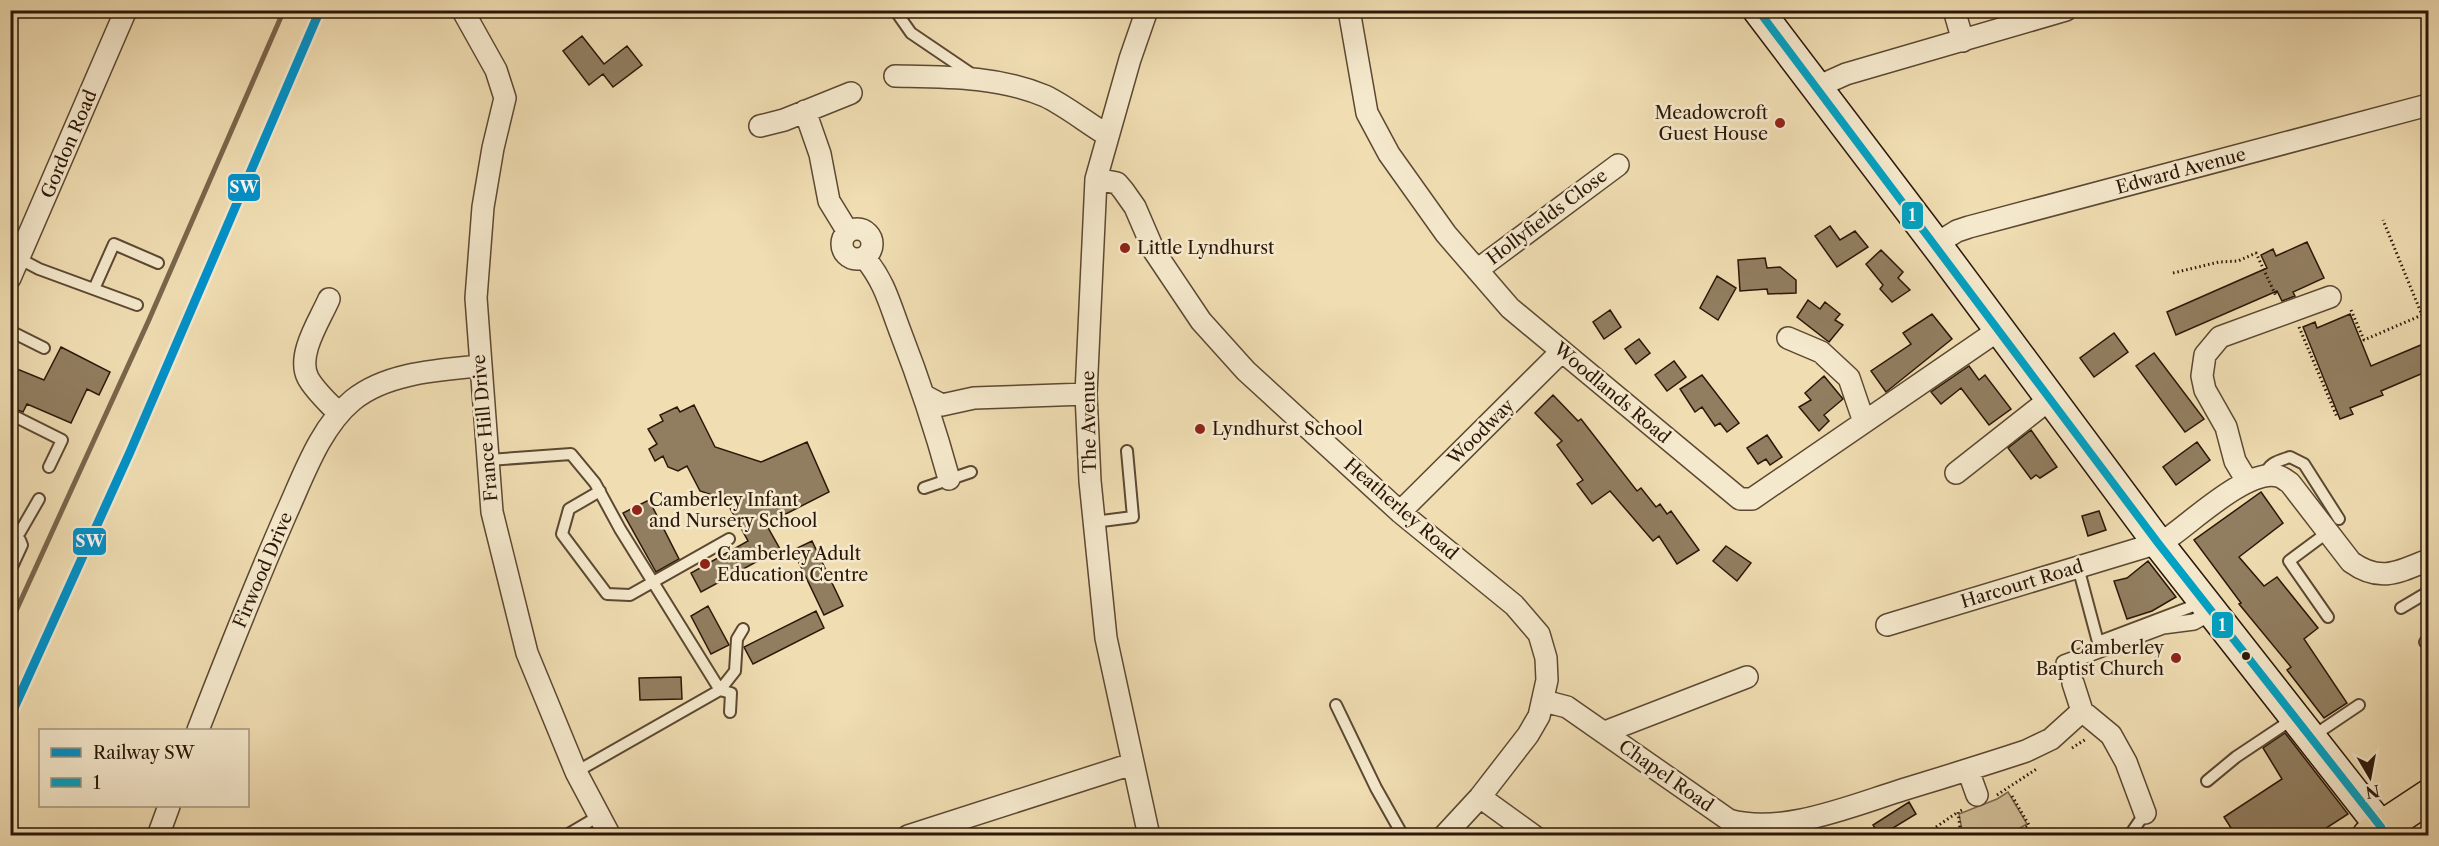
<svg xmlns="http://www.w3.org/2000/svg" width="2439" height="846" font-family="'Libre Caslon Text',serif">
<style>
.green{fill:#cfbb95;stroke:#7d694e;stroke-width:1.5}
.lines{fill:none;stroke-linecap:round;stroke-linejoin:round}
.stream{stroke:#79664b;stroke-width:5}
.building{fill:#917e60;stroke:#2b1708;stroke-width:1.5}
.service-casing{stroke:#5c4832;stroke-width:14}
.pedestrian-casing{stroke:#5c4832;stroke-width:18}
.minor-casing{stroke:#5c4832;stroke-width:24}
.secondary-casing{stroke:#2b1708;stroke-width:33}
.primary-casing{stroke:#2b1708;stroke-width:36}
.path{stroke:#2b1708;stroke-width:3;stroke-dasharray:1.5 3;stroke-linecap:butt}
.service{stroke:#f5e9cd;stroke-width:10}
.pedestrian{stroke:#f5e9cd;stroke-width:15}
.minor{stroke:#f5e9cd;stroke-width:21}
.secondary{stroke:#f5e9cd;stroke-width:30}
.primary{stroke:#f0ddb2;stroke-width:33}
.bus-1-casing{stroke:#f5e9cd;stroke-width:12}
.bus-1{stroke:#02a2c4;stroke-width:8}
.rail-1-casing{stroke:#f5e9cd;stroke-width:14}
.rail-1{stroke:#0092cb;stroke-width:9}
.poi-dot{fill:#8f2418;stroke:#f5e9cd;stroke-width:2}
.bus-dot{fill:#2b1708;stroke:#f5e9cd;stroke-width:2}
.labels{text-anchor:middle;stroke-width:5;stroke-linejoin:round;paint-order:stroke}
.poi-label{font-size:18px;fill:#2b1708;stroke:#f5e9cd;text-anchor:start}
.street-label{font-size:18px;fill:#2b1708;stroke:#f5e9cd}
.line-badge{stroke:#f5e9cd;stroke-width:2}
.badge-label{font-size:16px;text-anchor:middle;font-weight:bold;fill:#fff}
</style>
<rect width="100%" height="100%" fill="#f0ddb2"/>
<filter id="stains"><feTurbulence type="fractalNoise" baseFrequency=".00333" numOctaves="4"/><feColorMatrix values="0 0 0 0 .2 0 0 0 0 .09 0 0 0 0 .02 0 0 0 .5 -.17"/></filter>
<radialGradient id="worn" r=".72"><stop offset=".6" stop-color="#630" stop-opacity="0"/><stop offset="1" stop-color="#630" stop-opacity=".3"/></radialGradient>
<path class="green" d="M2008,792l19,32 -19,11h-45l-4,-21 38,-15z"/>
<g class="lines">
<path class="stream" d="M10,624l138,-302 136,-312"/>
</g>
<path class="building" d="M582,36l22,28 23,-18 15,19 -29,22 -10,-13 -14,11 -26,-34z
M1830,226l10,14 15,-9 13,16 -31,20 -22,-31z
M2307,242l17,36 -31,14 2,4 -13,5 -5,-10 -101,44 -9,-23 100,-44 -6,-13 12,-6 3,7z
M1881,250l22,22 -5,6 12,12 -18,12 -12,-13 3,-4 -17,-21z
M1765,258l2,10 13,-1 16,13v13l-28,1 -1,-5 -27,2 -2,-31z
M1717,276l19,12 -18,32 -18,-12z
M1808,300l12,9 5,-7 15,12 -5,6 8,5 -14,17 -32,-25z
M1610,310l11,17 -17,12 -11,-17z
M1932,314l20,25 -66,53 -15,-21 40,-27 -8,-11z
M2350,314l21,52 57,-24v29l-47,20 2,4 -33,13 3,6 -13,5 -37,-92 12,-5 2,6z
M2114,333l14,19 -34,25 -14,-19z
M1639,339l11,14 -14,11 -11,-15z
M61,347l49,25 -11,23 -12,-6 -16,34 -44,-19 -4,8 -13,-5v-41l34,14z
M2154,353l50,66 -19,13 -49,-66z
M1674,361l12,16 -19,14 -12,-16z
M1969,366l10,14 6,-5 26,34 -22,16 -28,-37 -20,16 -10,-12z
M1702,375l37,48 -12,9 -7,-9 -5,3 -13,-19 -7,5 -15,-23z
M1824,376l19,23 -19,16 5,6 -10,10 -20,-24 12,-7 -6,-7z
M1553,395l25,26 3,-2 56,72 4,-3 15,19 4,-3 7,10 4,-3 28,39 -22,14 -18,-28 -6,5 -43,-50 -18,13 -15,-20 6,-4 -26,-35 5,-4 -27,-28z
M694,405l21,42 46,15 46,-20 22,50 -63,32 14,25 -79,43 -10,-19 57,-32 -23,-42 -25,-8 -13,-25 -9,5 -10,-4 -5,-11 -8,5 -6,-12 8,-5 -9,-15 15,-8 -3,-6 17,-8 3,5z
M2031,430l26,37 -17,11 -4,-3 -5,4 -23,-31z
M1767,435l15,22 -12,8 -4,-6 -8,5 -11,-16z
M2197,442l13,18 -34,25 -13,-18z
M2261,492l22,31 -44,34 25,29 13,-9 41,51 -14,11 43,64 -23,15 -37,-48 4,-3 -52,-63 2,-1 -47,-63z
M649,500l30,59 -23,13 -33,-59z
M2099,511l7,19 -18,6 -6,-20z
M812,541l31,65 -19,9 -31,-65z
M1726,546l25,17 -14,18 -24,-20z
M2148,561l28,36 -24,14 -25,8 -13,-38 13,-3z
M708,606l21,39 -18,9 -20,-38z
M816,611l8,17 -71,36 -9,-17z
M681,677l1,22 -42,1 -1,-22z
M2285,733l63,81 -34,22h-78l-12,-19 58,-38 -19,-31z
M1909,802l7,12 -36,22 -7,-11z"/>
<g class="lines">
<g class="service-casing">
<path id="service" d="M897,13l14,20 62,42
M20,259l19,10 98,36
M94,289l20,-45 44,19
M10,331l34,17
M10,414l52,26 -13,27
M489,460l82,-6 24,29 25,46 100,161 -144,82
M2265,476c3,-13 13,-15 25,-19l14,7 35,55
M924,488l47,-16
M600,491l-31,18 -7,25 45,60 23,1 99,-56
M1094,522l39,-5 -6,-66
M2328,532l-39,29 39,56
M10,534l10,6 2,5 -12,26
M13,535l7,-3 19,-33
M2078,567l20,75 103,-39
M2401,608l27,-16
M2425,642l3,-2
M1336,705l40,83 27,48
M730,712l1,-19 -11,-3 15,-19 2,-32 6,-10
M2313,736l46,-31
M2207,781l29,-24 57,-38
M565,836l34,-20
M2126,836l6,-4 13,-19"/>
</g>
<g class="pedestrian-casing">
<path id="pedestrian" d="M2073,683l-9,-20 99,-37 31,-4 18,-10"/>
</g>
<g class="minor-casing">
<path id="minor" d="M1147,10l-17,49 -34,120 -10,215 4,87 16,157 43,198
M1349,10l18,103 22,41 57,80 64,74 230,191h12l248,-170
M1954,10l9,31
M463,11l33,59 9,28 -12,50 -10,59 -7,91 16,214 35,141 49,119 34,64
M895,76c51,1 102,0 150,20 21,10 42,27 62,39
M1817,87l29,-13 220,-64
M805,111l15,43 9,47 19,31
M760,126l24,-6 67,-27
M1096,179l21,4 6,7 12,17 19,44 47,70 45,50 154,141 114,93 25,29 7,24 1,22 -8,36 -11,19 -48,62 -36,39
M842 244a15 15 0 1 1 30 0a15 15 0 1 1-30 0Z
M1936,244l21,-13 12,-4 459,-122
M865,258c20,25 24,44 35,73 19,49 35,97 49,148
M1477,270l141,-105
M10,278l116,-268
M329,299c-9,21 -33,56 -21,79 7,13 21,25 31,36
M1788,338l33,14 28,26 15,44
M925,396l17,9 32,-7 112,-4
M1956,473l94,-74
M2247,481l-12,-20 -9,-34 -21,-37 -3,-14 3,-21 15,-18 110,-40
M1400,512l162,-161
M1887,625l271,-82 13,-7c24,-17 77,-67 107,-60 4,1 9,5 12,7l61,79c29,21 48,10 77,-2
M2073,683l9,28 29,24 15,27 19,51
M1544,701l23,6 162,113c52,15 119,-13 170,-29 42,-13 85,-26 127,-40l25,-12 31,-28
M198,730c28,-72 57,-145 88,-216 17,-37 34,-87 67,-114 33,-27 85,-30 126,-34
M1605,732l142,-55
M1968,770l9,25
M1480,797l54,39
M158,836l11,-30
M908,836l224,-72"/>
</g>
<g class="secondary-casing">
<path id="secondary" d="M1758,10l186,245 214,288 223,284"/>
</g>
<g class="primary-casing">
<path id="primary" d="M2369,836l59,-39"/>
</g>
<path class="path" d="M2173,273l46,-11 19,-1 18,-8 20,43
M2351,310l13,30 58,-25 -39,-95
M2299,327l38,90
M2072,748l14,-9
M1997,795l41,-27
M2012,796l17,29 -17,11
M1936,827l22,-15
M1961,836l-3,-24 6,-3"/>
<use href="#service" class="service"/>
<use href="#pedestrian" class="pedestrian"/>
<use href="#minor" class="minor"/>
<use href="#secondary" class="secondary"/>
<use href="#primary" class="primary"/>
<g class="bus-1-casing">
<path id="bus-1" d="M1758,10l400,533 223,284"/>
</g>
<use href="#bus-1" class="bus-1"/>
<g class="rail-1-casing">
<path id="rail-1" d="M10,717l120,-265 190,-442"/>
</g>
<use href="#rail-1" class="rail-1"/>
</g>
<g class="poi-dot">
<circle cx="1780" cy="123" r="6"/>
<circle cx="1125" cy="248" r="6"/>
<circle cx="1200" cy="429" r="6"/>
<circle cx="637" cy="510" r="6"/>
<circle cx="705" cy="564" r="6"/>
<circle cx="2176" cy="658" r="6"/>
</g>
<circle class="bus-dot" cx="2246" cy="656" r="5"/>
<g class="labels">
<g class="poi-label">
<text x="1768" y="119" text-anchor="end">Meadowcroft<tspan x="1768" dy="21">Guest House</tspan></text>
<text x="1137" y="254">Little Lyndhurst</text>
<text x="1212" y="435">Lyndhurst School</text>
<text x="649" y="506">Camberley Infant<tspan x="649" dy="21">and Nursery School</tspan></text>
<text x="717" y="560">Camberley Adult<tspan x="717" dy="21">Education Centre</tspan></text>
<text x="2164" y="654" text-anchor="end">Camberley<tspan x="2164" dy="21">Baptist Church</tspan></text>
</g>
<g class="street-label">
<text transform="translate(69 144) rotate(-67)" y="6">Gordon Road</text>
<text transform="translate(2181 171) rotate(-15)" y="6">Edward Avenue</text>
<text transform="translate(1547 217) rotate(-37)" y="6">Hollyfields Close</text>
<text transform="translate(1612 393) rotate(40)" y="6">Woodlands Road</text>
<text transform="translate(1089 422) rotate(-91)" y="6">The Avenue</text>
<text transform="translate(485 428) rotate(-95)" y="6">France Hill Drive</text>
<text transform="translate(1481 432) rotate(-45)" y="6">Woodway</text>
<text transform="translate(1401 509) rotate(41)" y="6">Heatherley Road</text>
<text transform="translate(263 570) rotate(-67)" y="6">Firwood Drive</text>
<text transform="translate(2022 584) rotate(-17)" y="6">Harcourt Road</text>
<text transform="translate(1666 776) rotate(35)" y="6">Chapel Road</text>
</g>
</g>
<g class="line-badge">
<rect x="227" y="173" width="34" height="29" rx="6" fill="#0092cb"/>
<rect x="1901" y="201" width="23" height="29" rx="6" fill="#02a2c4"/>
<rect x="72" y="527" width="35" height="29" rx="6" fill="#0092cb"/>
<rect x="2211" y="611" width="23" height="28" rx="6" fill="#02a2c4"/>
</g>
<g class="badge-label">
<text x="244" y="193">SW</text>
<text x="1912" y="221">1</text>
<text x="90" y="547">SW</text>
<text x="2222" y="631">1</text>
</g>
<rect width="2439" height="846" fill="none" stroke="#f0ddb2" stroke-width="36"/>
<rect x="12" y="12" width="2415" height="822" fill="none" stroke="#2b1708" stroke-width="3"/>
<rect x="18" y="18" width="2403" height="810" fill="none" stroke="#2b1708" stroke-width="1.5"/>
<rect x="39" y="729" width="210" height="78" fill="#f5e9cd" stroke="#a4957e" stroke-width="1.5"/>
<rect x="51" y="748" width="30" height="9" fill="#0092cb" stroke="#a4957e" stroke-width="1.5"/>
<text x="93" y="759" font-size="18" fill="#2b1708">Railway SW</text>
<rect x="51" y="778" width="30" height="9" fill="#02a2c4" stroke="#a4957e" stroke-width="1.5"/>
<text x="93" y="789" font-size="18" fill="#2b1708">1</text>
<g transform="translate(2370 777) rotate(170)" stroke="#f5e9cd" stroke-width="4.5" paint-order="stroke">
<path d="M0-4.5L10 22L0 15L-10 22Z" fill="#2b1708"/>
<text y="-9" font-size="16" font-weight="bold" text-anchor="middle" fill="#2b1708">N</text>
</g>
<rect width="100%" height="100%" filter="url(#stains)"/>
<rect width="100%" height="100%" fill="url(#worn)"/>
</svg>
